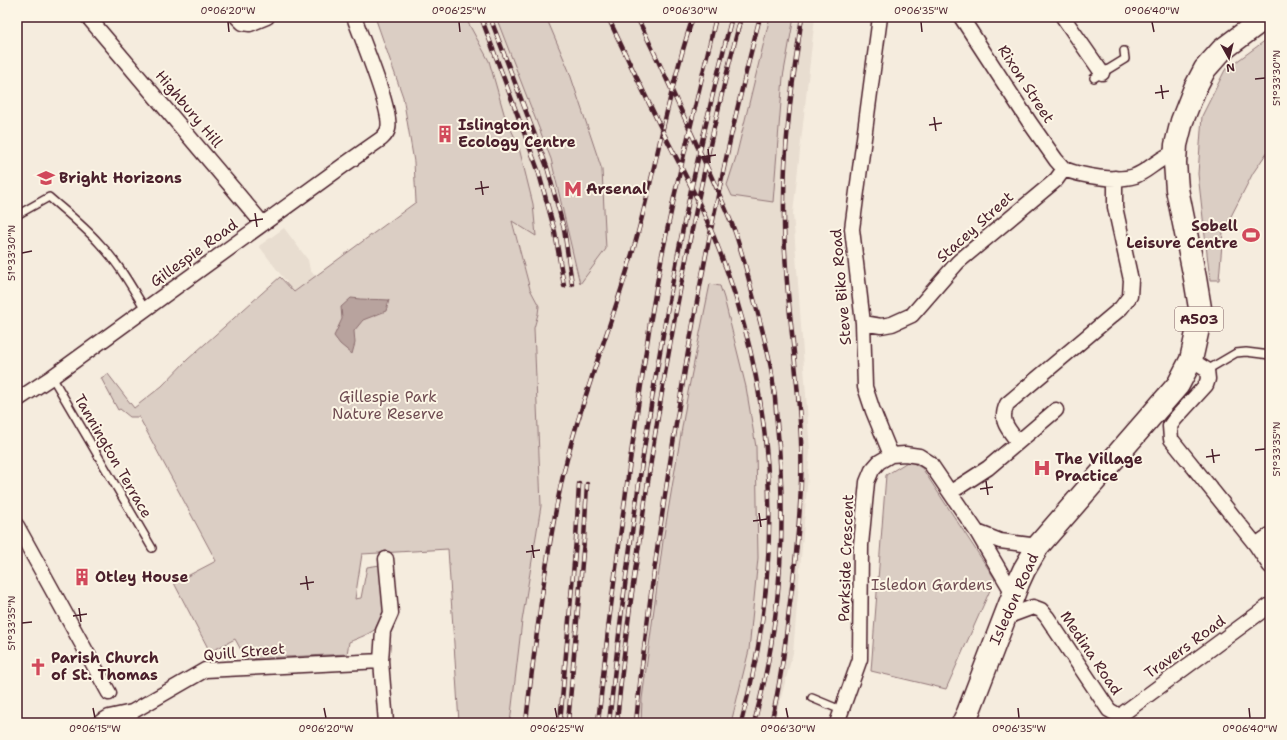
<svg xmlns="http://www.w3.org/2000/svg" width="1287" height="740" font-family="'Shantell Sans',sans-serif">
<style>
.built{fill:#e8ddd0}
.green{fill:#dbcec4;stroke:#927678}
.water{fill:#b8a39e;stroke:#8c6e70}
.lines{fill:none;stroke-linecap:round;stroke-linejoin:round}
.lane-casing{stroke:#4a1f2b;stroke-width:10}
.street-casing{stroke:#4a1f2b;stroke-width:17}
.highway-casing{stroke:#4a1f2b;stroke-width:25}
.lane{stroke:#fcf5e5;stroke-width:7}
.street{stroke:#fcf5e5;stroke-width:14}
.highway{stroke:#fcf5e5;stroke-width:22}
.rail-casing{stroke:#4a1f2b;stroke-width:4.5}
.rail{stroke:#fcf5e5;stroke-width:3;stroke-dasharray:9;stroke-linecap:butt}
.ticks{fill:none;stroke:#4a1f2b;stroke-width:1.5}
.labels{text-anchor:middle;stroke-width:4;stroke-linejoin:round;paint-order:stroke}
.shield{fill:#fcf5e5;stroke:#7f5f63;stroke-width:1}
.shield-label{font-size:14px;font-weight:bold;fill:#4a1f2b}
.street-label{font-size:15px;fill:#4a1f2b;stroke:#fcf5e5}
.poi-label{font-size:15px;font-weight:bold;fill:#4a1f2b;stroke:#fcf5e5;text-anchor:start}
.park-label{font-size:15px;fill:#6e4b51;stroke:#fcf5e5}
.neatline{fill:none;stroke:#4a1f2b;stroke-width:1.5}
.ticks-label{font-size:10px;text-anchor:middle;fill:#4a1f2b}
</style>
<rect width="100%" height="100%" fill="#f5ecde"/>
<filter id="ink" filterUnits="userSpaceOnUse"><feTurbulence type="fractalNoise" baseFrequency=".025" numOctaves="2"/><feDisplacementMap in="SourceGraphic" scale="8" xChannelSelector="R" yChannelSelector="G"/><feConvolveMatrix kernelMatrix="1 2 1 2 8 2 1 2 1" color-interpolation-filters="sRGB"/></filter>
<g filter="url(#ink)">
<path class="built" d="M456,17h359l-22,196 17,238 -17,202 -19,70h-264l12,-102 19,-115 -7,-178 4,-14 1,-8 -9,-17 -29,-115z
M284,228l24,32 2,10 5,6 -21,16 -35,-46z"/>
<path class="green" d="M375,17h90l24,44 16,56 13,27 15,60 3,32 -24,-15 18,68 9,17 -1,8 -4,14 7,178 -19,115 -12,102h-51l-11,-174 -86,5 -7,45 6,-1 6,-31 13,-2c1,14 8,51 -1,61 -8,8 -21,12 -30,16l-2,12 -101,5 -11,-20 -25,13 -36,-69 42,-22 -77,-144h-9l-10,-8 -2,1 -17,-32 7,-4 26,34 28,-22 25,-26 93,-83 14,15 122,-90 -2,-40 -11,-65z
M496,17h50l23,54 33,99 4,79 -26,35 -29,-125z
M770,17h24l-11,60 -10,125 -41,-6 -5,-11 9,-28z
M1270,37v111l-17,25 -30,59 -4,48h-9l-12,-106 4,-58 23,-46z
M710,284l10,2 4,12 22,89 10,60 2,111 -9,92 -18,73h-90l1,-24 21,-158 25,-149z
M909,461l13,7 73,111 -49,110 -75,-18 15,-196z"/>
<path class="water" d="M351,298c13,2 25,1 38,2l-3,11 -23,9 -9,11 1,12 -3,11 -12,-10 -6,-8 8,-17 -1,-12z"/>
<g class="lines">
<g class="lane-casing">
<path id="lane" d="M1094,78l31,-19 -1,-8
M17,215l32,-18c17,15 35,29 50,46 19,19 32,43 46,66
M1207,370l29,-17 10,-1 24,3
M52,377l100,171
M812,698l29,12"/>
</g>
<g class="street-casing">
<path id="street" d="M88,17l175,207
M237,17l6,6 7,1 17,-7
M880,17l-28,212 11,94 2,64 8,24 18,44
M961,17l69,106 26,37 8,9
M1063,17l39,56
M863,323l18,3 11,-2 20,-9 46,-53 98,-82 8,-11c18,7 52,13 71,7 10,-4 16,-10 24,-15 5,-4 11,-6 16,-9
M1191,360l16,10 1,9 -2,6 -31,34 -5,7 1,13 85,106 14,21
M17,400l35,-23 292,-212 37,-26c3,-3 6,-5 7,-10 5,-17 -27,-92 -34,-112
M1018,442c-10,-13 -19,-21 -11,-38l114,-96 9,-12 1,-16 -16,-73v-29
M951,492l37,-24 68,-58
M17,526l92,167
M977,532l23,9 38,5
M1256,545l14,-10
M386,559l5,54 -8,18 -2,30 5,62
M1006,617l27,-10 8,3 6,7 62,93 12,7
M1121,717l4,-5 145,-107
M99,723l10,-6 23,-5 73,-42 176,-9
M837,723l23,-64 1,-114 6,-63 5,-12 7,-8 12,-7 14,-1 14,2 11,7 47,69 37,63"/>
</g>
<g class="highway-casing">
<path id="highway" d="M963,723l5,-10 50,-130 6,-13 14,-24 140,-161 13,-25 6,-27 3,-25 -5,-30 -18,-89 -2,-26 1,-18 6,-24 13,-33 10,-19 17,-19 44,-33"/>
</g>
<use href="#lane" class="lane"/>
<use href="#street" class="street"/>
<use href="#highway" class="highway"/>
<g class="rail-casing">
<path id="rail" d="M481,17l57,153 17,62 9,54
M490,17l57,150 17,62 8,55
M608,17c18,39 37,78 56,117 14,27 28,53 40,80 73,162 84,338 37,509
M637,17c20,41 39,82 58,124 14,30 28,60 40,91 7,20 12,40 17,60 7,25 14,50 19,76 3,18 5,36 6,55 10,100 4,202 -23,300
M526,723c5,-50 12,-99 19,-149 6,-38 12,-77 22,-115 19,-74 49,-145 69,-219 20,-74 33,-150 57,-223
M560,723l16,-183 3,-56
M568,723l16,-183 3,-56
M598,723l11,-102 21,-160 20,-138 12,-68 13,-62 41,-176
M609,723c19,-181 45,-360 83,-538 13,-56 25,-112 40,-168
M617,723c5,-60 13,-119 22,-179 24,-177 57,-354 102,-527
M636,723c8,-85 20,-169 33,-254 23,-152 52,-303 91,-452
M771,723c9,-37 14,-75 18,-113 8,-56 14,-114 12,-170 -3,-75 -17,-149 -17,-224 -1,-67 8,-133 18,-199"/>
</g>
<use href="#rail" class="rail"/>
</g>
</g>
<path class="ticks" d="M228,22l1,10M459,22l1,10M690,22l1,10M921,22l1,10M1152,22l2,10M1255,79l10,-1M1161,85l2,14M1155,93l14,-2M934,117l2,14M929,125l13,-2M708,149l2,14M702,157l14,-2M481,181l2,14M475,189l14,-2M255,213l2,14M249,221l14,-2M22,253l10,-2M1212,449l2,14M1255,450l10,-1M1206,457l14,-2M986,481l2,14M980,489l13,-2M759,513l2,14M753,521l14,-2M532,545l2,13M526,552l14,-2M306,576l2,14M300,584l14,-2M79,608l2,14M73,616l14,-2M22,623l10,-1M93,708l2,10M324,708l2,10M555,708l2,10M786,708l2,10M1018,708l1,10M1249,708l1,10"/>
<defs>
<g id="building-bare" transform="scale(1.38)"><path d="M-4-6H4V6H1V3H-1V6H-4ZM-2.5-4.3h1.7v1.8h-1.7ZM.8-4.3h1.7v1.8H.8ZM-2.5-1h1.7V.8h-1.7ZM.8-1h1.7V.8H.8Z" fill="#d1495b" stroke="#fcf5e5" stroke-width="2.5" paint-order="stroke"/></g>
<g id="school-bare" transform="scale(1.38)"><path d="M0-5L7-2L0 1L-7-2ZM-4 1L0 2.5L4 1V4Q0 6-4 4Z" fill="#d1495b" stroke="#fcf5e5" stroke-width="2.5" paint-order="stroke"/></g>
<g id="metro-bare" transform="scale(1.38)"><path d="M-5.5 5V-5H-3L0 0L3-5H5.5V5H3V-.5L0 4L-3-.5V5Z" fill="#d1495b" stroke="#fcf5e5" stroke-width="2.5" paint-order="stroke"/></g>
<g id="stadium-bare" transform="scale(1.38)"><path d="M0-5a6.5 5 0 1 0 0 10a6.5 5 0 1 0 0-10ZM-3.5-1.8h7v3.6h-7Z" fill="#d1495b" stroke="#fcf5e5" stroke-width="2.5" paint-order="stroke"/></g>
<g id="hospital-bare" transform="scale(1.38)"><path d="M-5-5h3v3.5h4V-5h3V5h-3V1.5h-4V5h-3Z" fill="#d1495b" stroke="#fcf5e5" stroke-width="2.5" paint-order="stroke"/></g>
<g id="church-bare" transform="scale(1.38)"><path d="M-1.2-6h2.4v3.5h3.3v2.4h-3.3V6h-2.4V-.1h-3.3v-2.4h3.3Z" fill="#d1495b" stroke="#fcf5e5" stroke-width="2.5" paint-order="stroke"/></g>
</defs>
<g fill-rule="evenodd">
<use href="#building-bare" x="445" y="134"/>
<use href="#school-bare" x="46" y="178"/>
<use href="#metro-bare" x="573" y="189"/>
<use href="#stadium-bare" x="1251" y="235"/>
<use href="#hospital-bare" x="1042" y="468"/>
<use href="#building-bare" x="82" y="577"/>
<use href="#church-bare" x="38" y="667"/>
</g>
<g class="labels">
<rect class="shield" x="1175" y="307" width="48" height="24" rx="3"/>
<g class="shield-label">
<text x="1199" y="324">A503</text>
</g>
<g class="street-label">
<text transform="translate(1026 84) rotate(57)" y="5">Rixon Street</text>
<text transform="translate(189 109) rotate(50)" y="5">Highbury Hill</text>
<text transform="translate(975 227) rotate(-42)" y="5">Stacey Street</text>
<text transform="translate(194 253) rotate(-36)" y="5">Gillespie Road</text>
<text transform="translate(841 287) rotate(-95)" y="5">Steve Biko Road</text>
<text transform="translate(113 456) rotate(60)" y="5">Tannington Terrace</text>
<text transform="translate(846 558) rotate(-88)" y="5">Parkside Crescent</text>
<text transform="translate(1014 599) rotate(-66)" y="5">Isledon Road</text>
<text transform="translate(1185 647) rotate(-36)" y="5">Travers Road</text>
<text transform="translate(244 652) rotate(-5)" y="5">Quill Street</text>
<text transform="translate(1091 653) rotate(56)" y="5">Medina Road</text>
</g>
<g class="poi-label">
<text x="458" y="130">Islington<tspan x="458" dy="17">Ecology Centre</tspan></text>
<text x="59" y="183">Bright Horizons</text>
<text x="586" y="194">Arsenal</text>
<text x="1238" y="231" text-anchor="end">Sobell<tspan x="1238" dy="17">Leisure Centre</tspan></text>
<text x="1055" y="464">The Village<tspan x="1055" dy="17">Practice</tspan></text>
<text x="95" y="582">Otley House</text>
<text x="51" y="663">Parish Church<tspan x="51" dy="17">of St. Thomas</tspan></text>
</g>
<g class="park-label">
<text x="388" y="402">Gillespie Park<tspan x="388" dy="17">Nature Reserve</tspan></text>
<text x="932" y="590">Isledon Gardens</text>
</g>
</g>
<rect width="1287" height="740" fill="none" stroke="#fcf5e5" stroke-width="44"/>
<g transform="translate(1229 58) rotate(172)" stroke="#fcf5e5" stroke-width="3" paint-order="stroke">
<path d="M0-3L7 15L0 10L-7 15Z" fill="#4a1f2b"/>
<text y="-6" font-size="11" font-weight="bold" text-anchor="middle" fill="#4a1f2b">N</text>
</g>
<rect x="22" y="22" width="1243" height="696" class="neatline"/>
<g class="ticks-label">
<text x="228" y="14">0°06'20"W</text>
<text x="459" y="14">0°06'25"W</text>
<text x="690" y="14">0°06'30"W</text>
<text x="921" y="14">0°06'35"W</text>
<text x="1152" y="14">0°06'40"W</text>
<text transform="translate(1276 78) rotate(-90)" y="4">51°33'30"N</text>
<text transform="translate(11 253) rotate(-90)" y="4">51°33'30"N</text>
<text transform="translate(1276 449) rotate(-90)" y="4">51°33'35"N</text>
<text transform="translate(11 623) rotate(-90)" y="4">51°33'35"N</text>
<text x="95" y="732">0°06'15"W</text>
<text x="326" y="732">0°06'20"W</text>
<text x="557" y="732">0°06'25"W</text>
<text x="788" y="732">0°06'30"W</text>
<text x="1019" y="732">0°06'35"W</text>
<text x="1250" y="732">0°06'40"W</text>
</g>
</svg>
